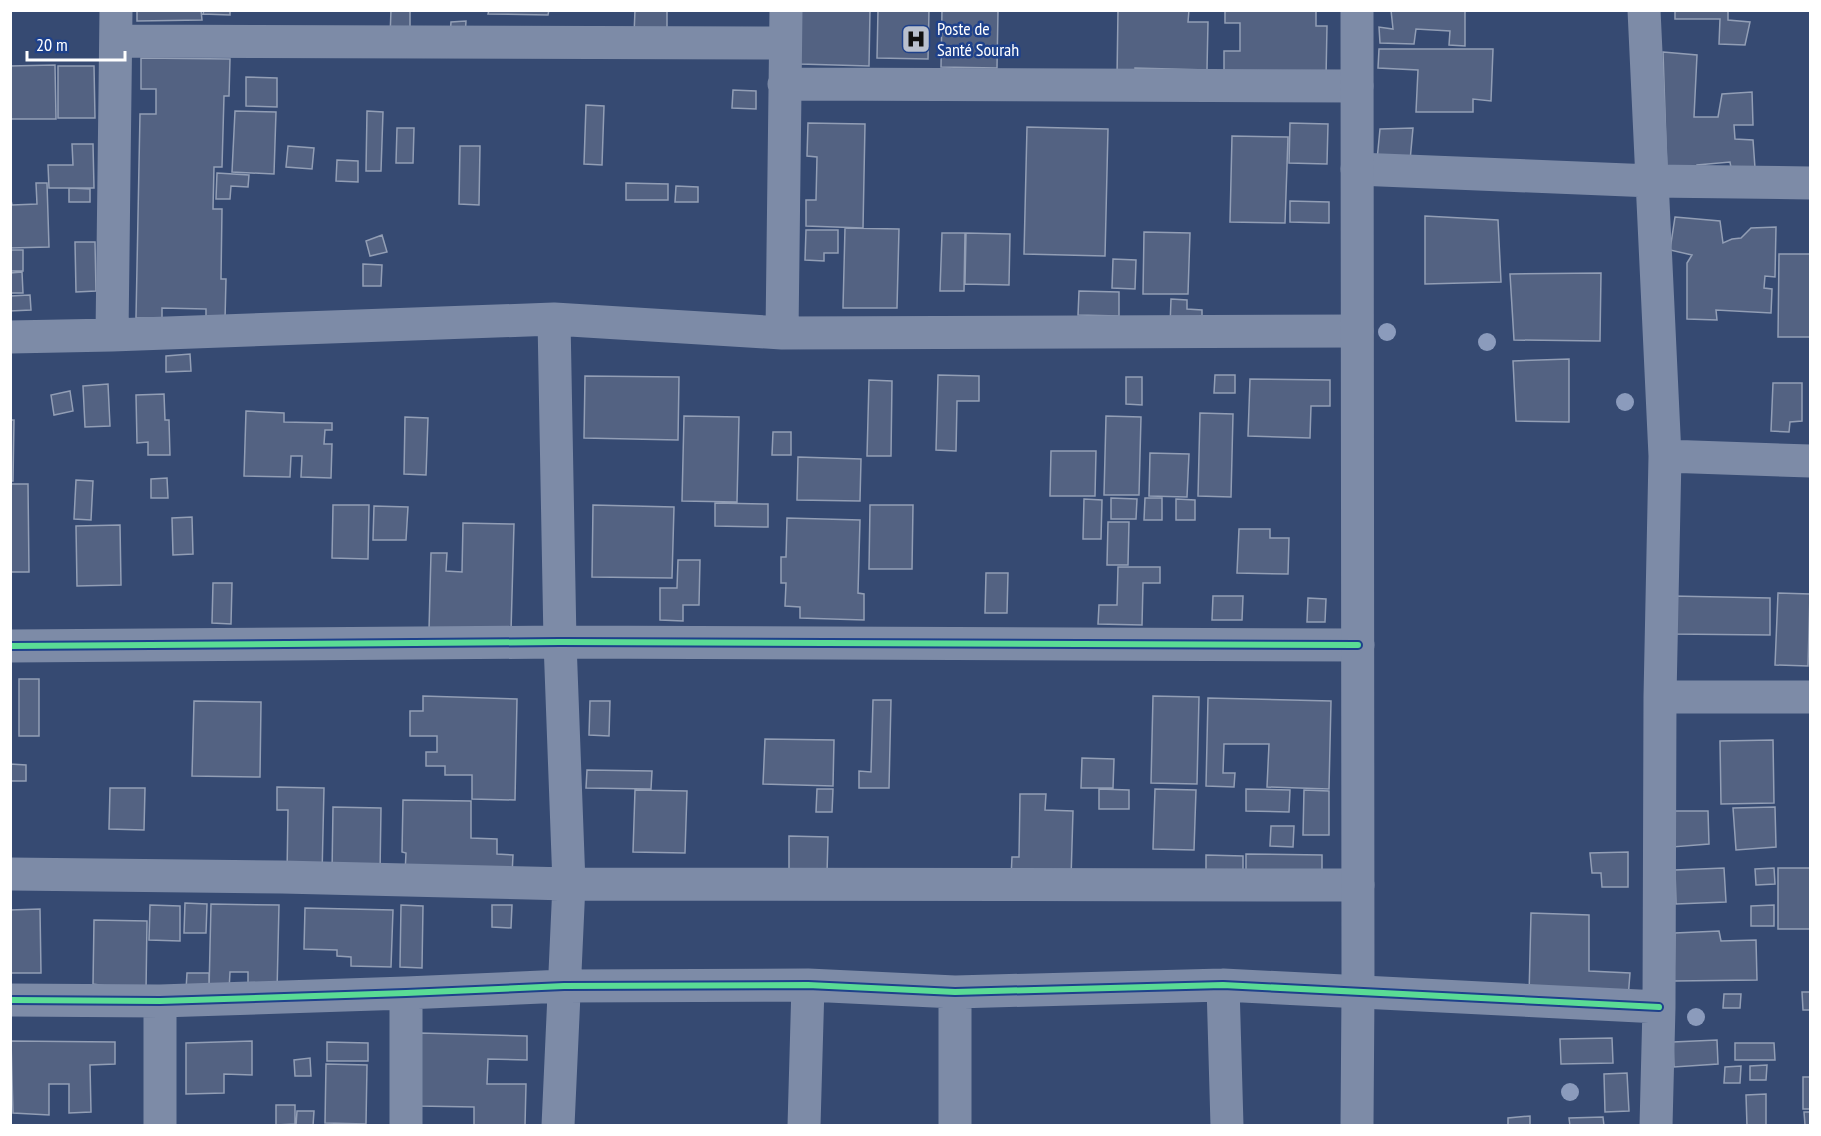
<svg xmlns="http://www.w3.org/2000/svg" width="1821" height="1136" font-family="'PT Sans Narrow',sans-serif">
<style>
.building{fill:#536282;stroke:#929eb5;stroke-width:1.5}
.lines{fill:none;stroke-linecap:round;stroke-linejoin:round}
.minor{stroke:#7d8ba7;stroke-width:33}
.tertiary{stroke:#7d8ba7;stroke-width:33}
.cycleway-casing{stroke:#1e418b;stroke-width:10}
.cycleway{stroke:#5adb95;stroke-width:6}
.tree{fill:#8b9bbc}
.labels{text-anchor:middle;stroke-width:5;stroke-linejoin:round;paint-order:stroke}
.poi-label{font-size:18px;fill:#fff;stroke:#1e418b;text-anchor:start}
</style>
<rect width="100%" height="100%" fill="#364a72"/>
<path class="building" d="M137,10h64l1,10 -65,1z
M204,10h26v5l-27,-1z
M391,10h19v28l-20,-1z
M489,10h60l-1,5 -60,-1z
M635,10h32v25h-33z
M801,10h69l-1,56 -69,-2z
M878,10h51l-1,49 -51,-1z
M942,10l56,1 -1,57 -56,-1z
M1118,10h71l-1,12h20l-1,48 -72,-2v10h-18z
M1225,10h91v16h11l-1,52 -102,-2v-25h16v-28h-15z
M1391,10h74v36l-16,-1 1,-14 -34,-2 -2,15 -34,-1 -1,-16 14,2z
M1675,10h53v10l22,2 -5,23 -26,-1 1,-25h-45z
M466,21l-1,16h-15l1,-15z
M1379,49h114l-2,52 -18,-2v13h-57l2,-42 -40,-2z
M1663,52l34,3 -3,62h24l4,-23 30,-2 1,33h-19l1,14 18,1 2,28 -23,5 -2,-11 -33,3v11l-30,-1z
M141,58l89,1 -1,37h-5l-2,71h-8l-1,42h9l-1,70h5l-1,41 -19,-1v-10l-44,-1v10h-26l4,-204h16v-25h-15z
M55,65l1,54h-46v-53z
M58,66h36l1,52h-37z
M246,77l31,1v29l-31,-1z
M733,90l23,1v18l-24,-1z
M586,105l18,1 -2,59 -18,-1z
M235,111l41,1 -2,62 -42,-2z
M367,111l16,1 -2,59h-15z
M808,123l57,1 -2,104 -57,-2v-26h10l1,-43 -10,-1z
M1290,123l38,1 -1,40 -38,-1z
M1027,127l81,2 -3,127 -81,-2z
M397,128h17l-1,35h-17z
M1413,128l-3,33 -33,-1 3,-31z
M1232,136l56,1 -3,86 -55,-1z
M72,144h21l1,44h-45l-1,-23h25z
M288,146l26,2 -2,21 -26,-2z
M460,146h20l-1,59 -20,-1z
M337,160l21,1v21l-22,-1z
M217,173l32,2 -1,12 -17,-1 -1,13h-14z
M36,183h11l2,64 -39,1v-52l2,9 25,-1z
M626,183l42,1v16h-42z
M676,186l22,1v15h-23z
M69,188l21,1v13h-21z
M1290,201l39,1v21l-39,-1z
M1425,216l73,4 3,62 -76,2z
M1675,217l45,4 3,22 9,-4 9,-1 10,-10 25,-1 -1,50 -10,-1 -1,12 8,1 -1,24 -55,-3 1,10 -30,-1v-56l5,-8 -22,-5z
M845,228l54,1 -2,79h-54z
M806,230h32v23h-14v8l-19,-1z
M1144,232l46,1 -2,61h-45z
M942,233h23l-1,58h-24z
M966,233l44,1 -1,51 -44,-1z
M382,235l5,17 -17,4 -4,-15z
M75,242h20l1,49 -20,1z
M10,250h13v21h-13z
M1779,254h31v83h-32z
M1113,259l23,1 -1,29 -23,-1z
M363,264l19,1 -1,21h-18z
M22,272l1,21h-13v-20z
M1601,273l-1,68 -86,-1 -4,-66z
M1079,291l40,1v24l-41,-1z
M30,295l1,15 -21,1v-15z
M1171,299l16,1v9l15,1v16h-32z
M190,354l1,17 -25,1v-16z
M1569,359v63l-53,-1 -3,-60z
M938,375l41,1v25h-22l-1,50 -20,-1z
M1215,375h20v18h-21z
M585,376l94,1 -1,63 -94,-2z
M1126,377h16v28l-16,-1z
M1250,379l80,1v26h-19l-1,32 -62,-2z
M869,380l23,1 -1,75h-24z
M1773,383h29v38l-12,1 -1,10 -18,-1z
M108,384l2,42 -25,1 -2,-41z
M70,391l3,20 -19,4 -3,-20z
M164,394l1,26h4l1,35h-22v-13l-11,1 -1,-48z
M246,411l38,2v9l48,1v7h-7l-1,14h8l-1,34 -30,-1 1,-21h-11l-1,21 -46,-1z
M1200,413l33,1 -2,83 -33,-1z
M684,416l55,1 -2,85 -55,-1z
M1106,416l35,1 -2,78h-35z
M405,417l23,1 -2,57 -22,-1z
M10,420h4l-1,61h-3z
M773,432h18v23h-19z
M1051,451h45l-1,45h-45z
M1150,453l39,1 -2,43 -38,-1z
M798,457l63,2 -1,42 -63,-1z
M167,478l1,20h-17v-19z
M76,480l17,1 -2,39 -17,-1z
M10,484h18l1,88h-19z
M1111,498l26,1 -1,20h-25z
M1145,498h17v22h-18z
M1084,499l18,1 -1,39h-18z
M1176,499l19,1v20h-19z
M715,503l53,1v23l-53,-1z
M333,505h36l-1,54 -36,-1z
M593,505l81,2 -2,71 -80,-1z
M870,505h43l-1,64h-43z
M374,506l34,1 -2,33h-33z
M192,517l1,37 -20,1 -1,-37z
M787,518l73,2 -2,73 6,1v26l-64,-2v-11l-15,-1 1,-23h-5v-26h5z
M1108,522h21l-1,43h-21z
M463,523l51,1 -3,107 -82,-1 2,-77h16l-1,18 16,1z
M120,525l1,60 -44,1 -1,-60z
M1239,529h31v9h19l-1,36 -51,-1z
M678,560h22l-1,45h-16v16l-23,-1v-32h17z
M1118,567h42v16h-17l-1,42 -44,-1 1,-19h18z
M986,573h22l-1,40h-22z
M213,583h19l-1,41 -19,-1z
M1778,593l32,1 -2,72 -33,-1z
M1213,596h30l-1,24h-30z
M1672,596l98,2v37l-98,-1z
M1308,598l18,1 -1,23h-18z
M19,679h20v57h-20z
M423,696l94,3 -2,101 -43,-1v-24h-27v-9h-19v-14h11v-16h-27v-25h13z
M1153,696l46,1 -2,87 -46,-1z
M1208,698l123,3 -2,88 -62,-2 2,-43h-45l-1,29h12l-1,14 -28,-1z
M873,700h18l-2,88h-30v-17l12,1z
M194,701l67,1 -1,75 -68,-1z
M590,701h20l-1,35 -20,-1z
M765,739l69,1 -1,46 -70,-2z
M1773,740l1,63 -53,1 -1,-63z
M1082,758l32,1 -1,29h-32z
M10,764l16,1v16h-16z
M587,770l65,1 -1,18 -65,-1z
M277,787l47,1 -2,87 -35,-1 1,-64h-11z
M110,788h35l-1,42 -35,-1z
M817,789h16l-1,23h-16z
M1099,789l30,1v19h-30z
M1155,789l41,1 -2,60 -41,-1z
M1246,789l44,1 -1,22 -43,-1z
M635,790l52,1 -2,62 -52,-1z
M1304,790l25,1v44h-26z
M1020,794h26l-1,16 28,1 -2,68 -60,-1 1,-21h7z
M403,800l68,1v37l26,1v15l16,1 -1,20 -107,-2 1,-20 -4,-1z
M333,807l48,1 -1,66 -48,-1z
M1775,807l1,40 -40,3 -3,-42z
M1673,811h35l1,33 -37,3z
M1271,826h23l-1,21 -23,-1z
M789,836l39,1 -1,37 -38,-1z
M1628,852v35h-26l-1,-14h-9l-2,-20z
M1246,854l76,1v23l-76,-1z
M1206,855l37,1v21h-37z
M1724,868l2,34 -50,2 -1,-34z
M1774,868l1,16 -19,1 -1,-16z
M1778,868h32v61h-32z
M185,903l22,1 -1,29h-22z
M211,904l68,1 -2,87 -29,-1v-19h-18l-1,19h-20z
M150,905l30,1v35l-31,-1z
M401,905l22,1 -1,62 -22,-1z
M492,905h20l-1,23 -19,-1z
M1774,905v21h-23v-20z
M305,908l88,2 -2,57 -40,-1v-9l-14,-1v-6l-33,-1z
M40,909l1,64h-31v-63z
M1531,913l58,2v56l41,2 -2,26 -99,-3z
M94,920l53,1 -1,71 -53,-8z
M1719,931l2,10 35,-1 1,40 -83,1 1,-48z
M187,973h22v18l-23,-1z
M1802,992h8v18h-7z
M1724,994h17l-1,14h-17z
M420,1033l107,3v24l-39,-1 -1,25h39l-1,42h-51v-19l-56,-1z
M1612,1038l1,25 -52,1 -1,-25z
M1717,1040l1,24 -44,3 -1,-25z
M11,1041l104,1v22l-25,1 1,47 -22,1v-29h-20v31l-36,-2z
M252,1041v34l-28,-1v19l-38,1v-51z
M327,1042l41,1v18h-41z
M1735,1043h39l1,17h-40z
M310,1058l1,18h-16l-1,-16z
M326,1064l41,1 -1,59 -41,-1z
M1767,1065l-1,15h-16v-14z
M1741,1066l-1,17h-16l1,-16z
M1627,1073l2,38 -24,1 -1,-38z
M1803,1077h7v32h-7z
M1766,1094v32h-19l-1,-31z
M276,1105h19v19l-19,1z
M297,1111h17l-1,15h-17z
M1804,1112h6v13h-5z
M1530,1116v10h-22v-8z
M1603,1117l1,9h-34l-1,-8z"/>
<g class="lines">
<path class="minor" d="M1644,10l21,446 -5,241 -1,310 -3,119
M116,41l669,2
M784,84l573,2
M1357,169l295,12 158,2
M554,319l6,323 9,242 -11,242
M782,333l4,-323
M112,335l4,-325
M10,337l102,-2 442,-16 228,14 575,-2
M1665,456l145,5
M10,646l550,-4 798,3
M1660,697h150
M10,874l272,3 287,7 789,1
M1223,985l4,141
M955,992v134
M406,993v133
M10,1000l150,1 246,-8 158,-7 244,-1 147,7 268,-7 436,22
M160,1001v125
M804,1126l4,-141"/>
<path class="tertiary" d="M1357,1126l1,-135 -1,-981"/>
<g class="cycleway-casing">
<path id="cycleway" d="M10,646l550,-4 798,3
M10,1000l150,1 246,-8 158,-7 244,-1 147,7 268,-7 436,22"/>
</g>
<use href="#cycleway" class="cycleway"/>
</g>
<g class="tree">
<circle cx="1387" cy="332" r="9"/>
<circle cx="1487" cy="342" r="9"/>
<circle cx="1625" cy="402" r="9"/>
<circle cx="1696" cy="1017" r="9"/>
<circle cx="1570" cy="1092" r="9"/>
</g>
<defs>
<g id="hospital-square" transform="scale(1.5)"><rect x="-9" y="-9" width="18" height="18" rx="4" fill="#b9c0ce" stroke="#1e418b"/><path d="M-5-5h3v3.5h4V-5h3V5h-3V1.5h-4V5h-3Z" fill="#111"/></g>
</defs>
<g fill-rule="evenodd">
<use href="#hospital-square" x="916" y="39"/>
</g>
<g class="labels">
<g class="poi-label">
<text x="937" y="35">Poste de<tspan x="937" dy="21">Santé Sourah</tspan></text>
</g>
</g>
<rect width="1821" height="1136" fill="none" stroke="#ffffff" stroke-width="24"/>
<path d="M27 51v9h98v-9" fill="none" stroke="#ffffff" stroke-width="3"/>
<text x="36" y="51" font-size="18" fill="#ffffff" stroke="#1e418b" stroke-width="4.5" paint-order="stroke">20 m</text>
</svg>
